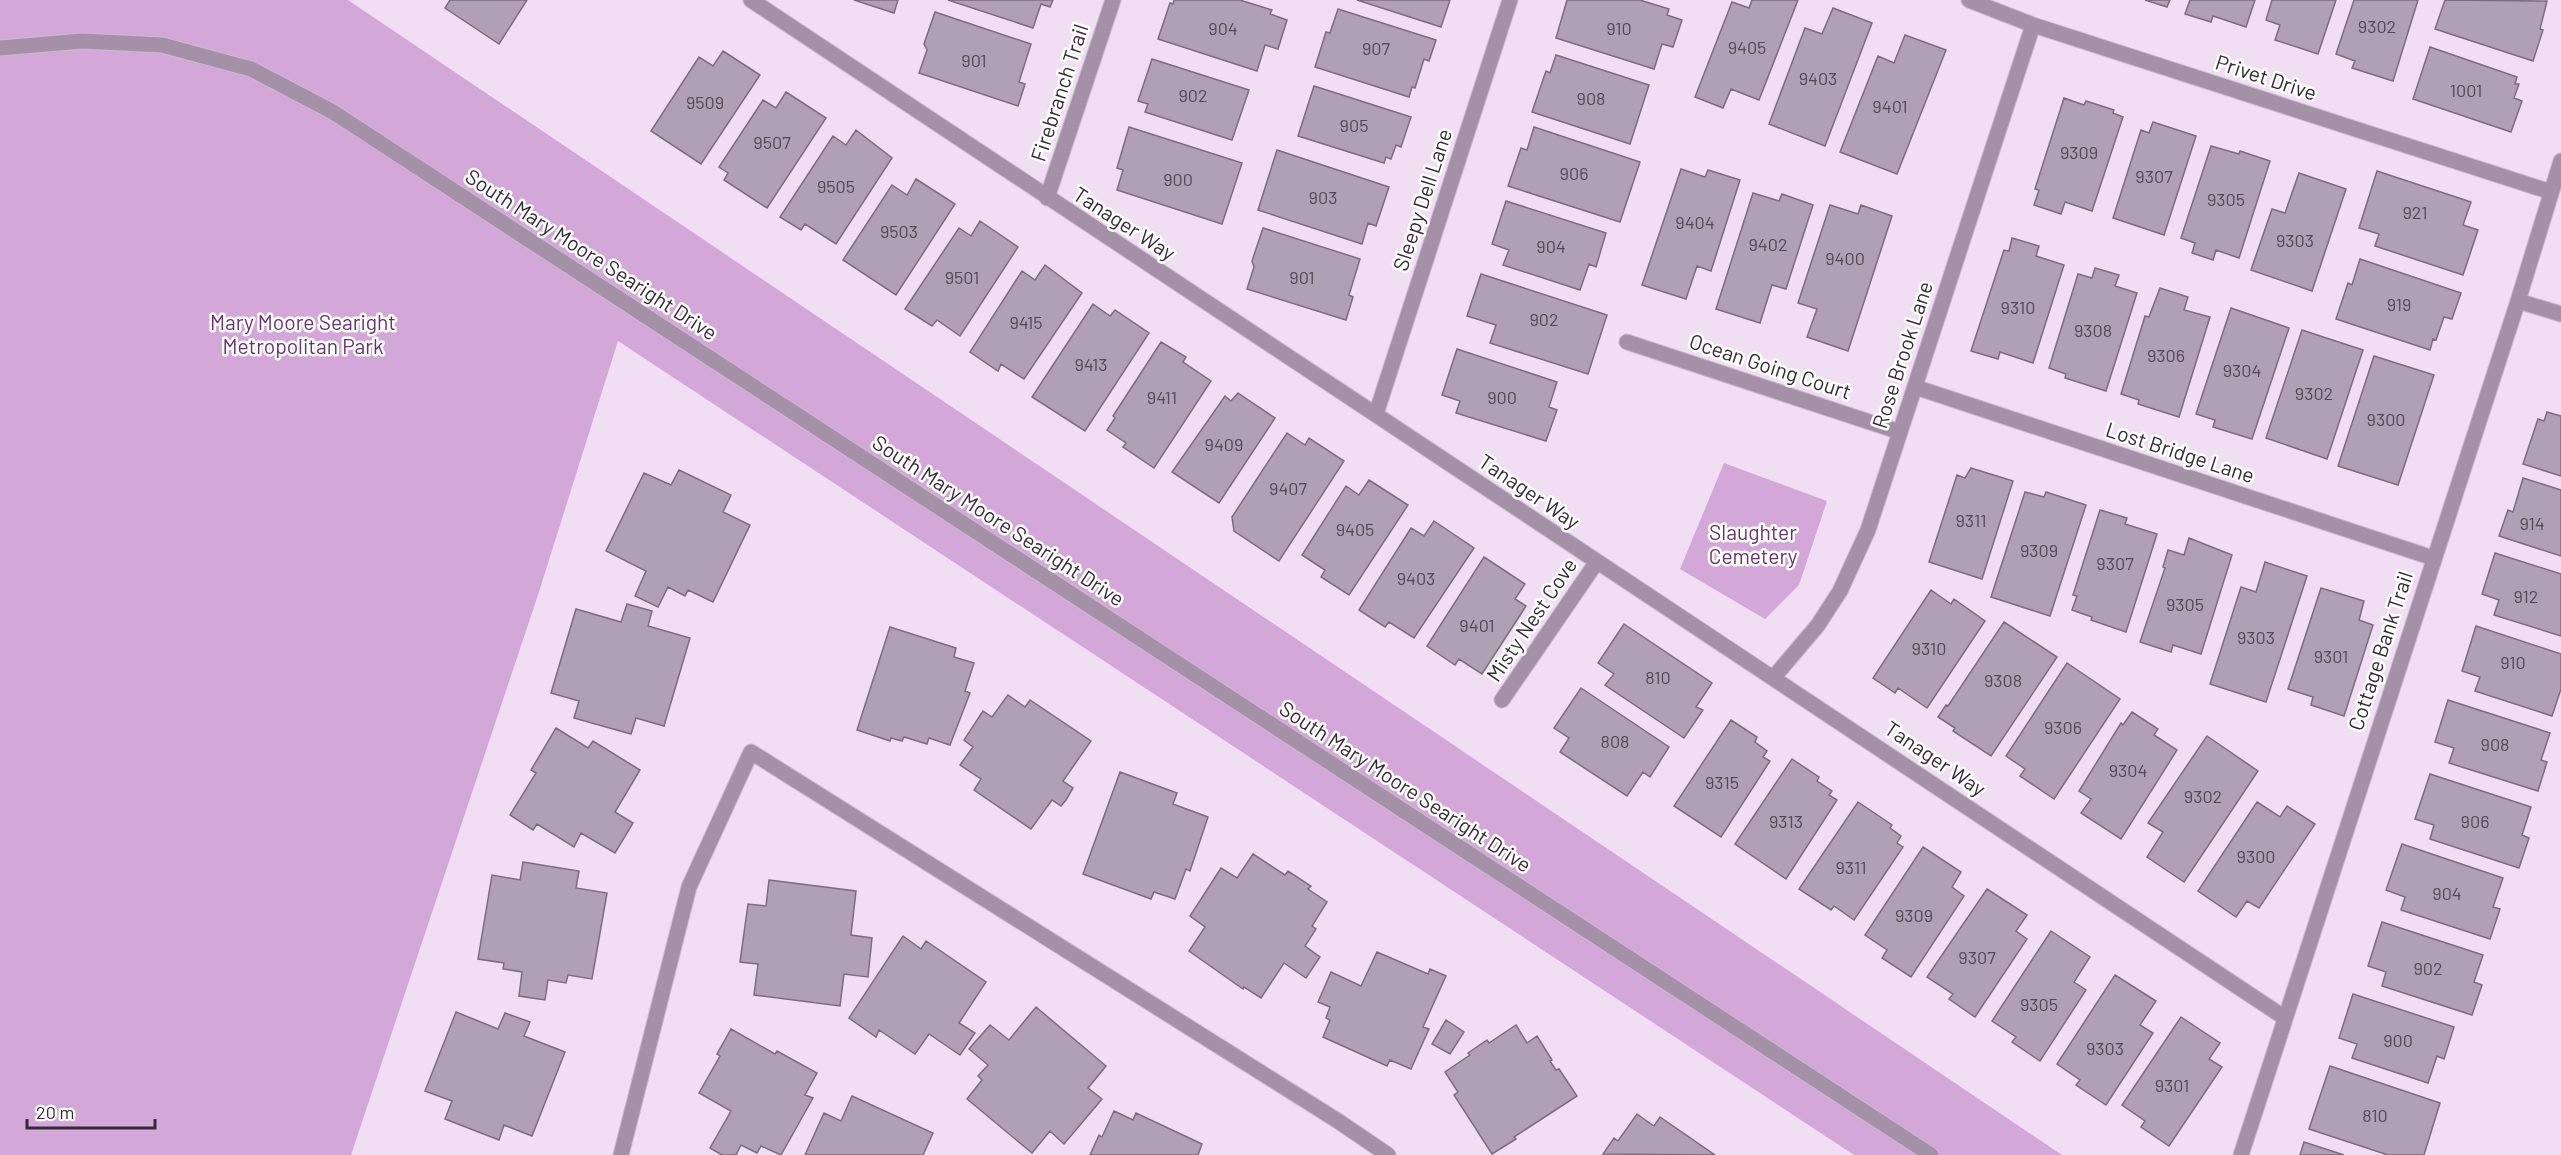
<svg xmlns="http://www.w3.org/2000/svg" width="2561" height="1155" font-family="Barlow,sans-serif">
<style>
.green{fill:#d3a8d9}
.building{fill:#b0a0b3;stroke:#7c6c7e;stroke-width:1.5}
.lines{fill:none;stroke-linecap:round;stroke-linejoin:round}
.minor-casing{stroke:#cabbcd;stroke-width:17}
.minor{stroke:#a491a7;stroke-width:15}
.labels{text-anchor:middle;stroke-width:5;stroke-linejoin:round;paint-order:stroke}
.number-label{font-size:18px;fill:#524954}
.street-label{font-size:21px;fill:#332c34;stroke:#fff}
.park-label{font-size:21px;fill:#683370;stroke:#fff}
</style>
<rect width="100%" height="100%" fill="#f0dff3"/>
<path class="green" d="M0,0h348l1714,1155h-208l-1236,-814 -80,254 -187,560h-351z
M1724,463l103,38 -28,84 -34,34 -85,-50z"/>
<path class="building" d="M450,0h77l-28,44 -54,-36z
M854,0h44l-4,13z
M948,0h105l-3,7 -9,-3 -8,24z
M1174,0h66l32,10 -2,4 17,6 -9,29 -13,-4 -8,26 -99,-32 12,-36 3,1z
M1357,0h93l-9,27z
M1567,0h73l29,9 -2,6 15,5 -9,27 -11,-3 -8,25 -98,-31z
M1752,0h46l-39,100 -28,-11 -8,19 -28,-11 37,-95 17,6z
M2145,0h25l-3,7z
M2190,0h65l-9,27 -33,-11 -2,6 -26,-8z
M2272,0h64l-18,54 -43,-14 5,-15 -14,-5z
M2354,0h64l-25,81 -41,-13 3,-7 -19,-7z
M2445,0l102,1 -7,28 3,1 -10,31 -98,-32z
M1833,8l39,15 -47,123 -56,-22 36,-96 17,6z
M1338,9l98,31 -7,21 -5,-2 -9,29 -3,-1 -3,10 -94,-30 11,-35 4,1z
M935,12l96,32 -12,38 6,2 -7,22 -99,-33 8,-23 -3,-6z
M1905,35l41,15 -49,124 -57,-22 38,-96 16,7z
M2430,47l87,30 -2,7h4l-5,14 8,3 -11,31 -98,-33z
M723,51l37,24 -59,89 -50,-33 48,-74 14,9z
M1556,55l93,30 -19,59 -98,-32 14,-41 4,2z
M1152,59l97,31 -17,50 -87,-28 3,-8 -10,-3z
M1314,86l97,31 -10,30 -5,-2 -5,14 -5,-2 -2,6 -86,-27z
M786,92l40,26 -59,90 -43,-28 4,-7 -9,-6 44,-67 13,8z
M2064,98l20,7 2,-4 28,9 -1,3 10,4 -31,94 -27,-9 -4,12 -27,-9 5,-15 -4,-1z
M2153,122l43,14 -32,99 -51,-17 28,-88 8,3z
M1129,127l113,36 -20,61 -105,-34 6,-20 -6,-2z
M1534,127l106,35 -20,60 -112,-36 13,-38 6,2z
M856,130l36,28 -56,86 -31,-20 -4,6 -21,-13 53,-81 13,9z
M2211,146l28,8 1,-3 30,10 -31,97 -23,-8 -3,10 -21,-7 3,-10 -14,-5z
M1277,150l112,37 -13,39 -8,-3 -6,21 -104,-34z
M1681,169l24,8 3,-7 32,10 -29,91 -14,-5 -11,33 -44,-14z
M2377,171l94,31 -8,23 15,5 -15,45 -88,-29 4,-12 -20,-6z
M2299,173l47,16 -34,102 -61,-21 21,-61 13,4z
M916,179l39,25 -59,91 -53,-35 49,-75 15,10z
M1753,193l26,8 3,-7 31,11 -27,84 -14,-4 -12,38 -44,-14z
M1506,201l100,32 -10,34 -7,-3 -9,26 -77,-25 6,-15 -17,-6z
M1830,205l28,9 3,-9 31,11 -44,135 -41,-14 10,-28 -19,-6z
M980,221l38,26 -58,89 -23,-16 -5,6 -27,-17 54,-81 12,8z
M1263,228l97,31 -11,36 4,2 -7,23 -99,-31 7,-22 -2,-6z
M2012,238l27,8 -3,10 28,9 -31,98 -33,-11 -2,7 -27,-8 33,-101 5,1z
M2360,259l101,34 -9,26 -8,-2 -8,23 -3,-1 -3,11 -94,-31 12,-36 4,2z
M1045,265l37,28 -58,86 -23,-15 -3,7 -28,-19 52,-81 13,9z
M2095,268l24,7 -4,11 22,7 -31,98 -41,-13 1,-4 -17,-6 29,-94 14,4z
M1481,274l126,41 -19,59 -98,-31 6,-18 -29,-9z
M2160,288l28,9 -4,13 26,7 -31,100 -41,-13 1,-4 -18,-6 24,-78 4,1z
M1093,304l17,12 5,-6 34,23 -64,98 -53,-34z
M2231,308l58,20 -37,111 -39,-12 2,-7 -19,-6z
M2302,330l61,20 -36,109 -61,-21z
M1161,342l25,15 -3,5 28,19 -57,87 -31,-21 3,-4 -19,-13 8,-12 -2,-2z
M1457,349l100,33 -8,25 8,3 -11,31 -90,-28 4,-12 -18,-6z
M2374,356l60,19 -36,110 -60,-19z
M1238,393l37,25 -56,85 -47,-31 53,-76 6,5z
M2547,412l14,4v60l-38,-12 15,-45 6,2z
M1287,433l18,12 4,-7 35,23 -65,100 -45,-30 -2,-14z
M1971,468l42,13 -31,98 -53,-17 28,-87 8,3z
M679,470l52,25 -8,17 27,13 -37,77 -25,-12 -3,6 -17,-9 -10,20 -23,-11 11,-25 -40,-20 38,-78 27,12z
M2523,478l38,12v66l-62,-20 9,-26 5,2z
M1369,480l39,25 -59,90 -28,-18 4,-7 -23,-15 44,-69 13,9z
M2025,492l19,5 2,-5 40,13 -36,111 -59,-19z
M2100,510l27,8 -2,6 32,10 -31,98 -35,-12 1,-3 -20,-7 5,-14 -4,-1z
M1434,521l40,27 -60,90 -25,-16 -4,5 -26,-17 52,-82 13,8z
M2189,538l43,17 -31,99 -28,-9 -2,7 -31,-10 25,-74 -2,-1 5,-17 16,5z
M2495,553l66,21v62l-67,-21 5,-15 -17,-6z
M1484,557l41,27 -10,15 11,7 -44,68 -23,-15 -4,6 -28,-19z
M2265,562l42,14 -41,126 -56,-18 31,-97 15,5z
M2321,588l43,13 -5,19 14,5 -29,91 -33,-11 2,-8 -25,-8z
M1931,590l20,14 3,-5 31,22 -58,87 -29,-20 -3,5 -22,-15z
M627,604l25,7 -4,15 42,12 -26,88 -28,-8 -5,16 -57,-16 5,-17 -28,-8 25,-84 45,13z
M2004,622l53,35 -66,99 -38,-25 2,-3 -17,-11 8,-12 2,1z
M1624,624l88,59 -16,24 7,3 -19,28 -79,-53 9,-11 -16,-11z
M2476,626l85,28v35l-9,27 -77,-25 5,-14 -18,-6z
M890,627l66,21 -2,9 20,6 -9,28 5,2 -20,52 -21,-7 -2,6 -23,-7 -2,4 -11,-3 -1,3 -33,-11z
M2067,663l53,36 -66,100 -34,-23 5,-7 -19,-13z
M1581,688l88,59 -19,30 -7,-5 -16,24 -67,-44 9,-14 -15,-10z
M1008,695l17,12 5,-7 61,41 -28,40 10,7 -7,12 -5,6 -9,-6 -21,29 -57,-39 7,-11 -21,-14 13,-18 -9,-7 19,-29 9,6z
M2448,700l102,33 -9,27 6,2 -9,29 -89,-28 5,-15 -19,-6z
M2132,712l26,17 -4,6 23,15 -56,89 -40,-26 10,-14 -12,-8 42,-68 2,2z
M1731,720l26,17 -2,5 12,9 -4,6 7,4 -49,76 -47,-31z
M556,728l32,20 5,-7 47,29 -25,42 18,11 -18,30 -34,-20 -7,14 -37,-23 -4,6 -23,-15 26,-42 -5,-3z
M2207,736l51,35 -74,111 -37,-25 16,-25 -15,-9z
M1792,759l27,18 -2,4 15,10 -3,4 8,5 -51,79 -51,-35z
M1120,772l57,21 -4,11 35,13 -18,54 -4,-2 -11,30 -21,-7 -3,7 -68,-25z
M2430,774l101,33 -9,28 7,3 -10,30 -89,-29 4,-14 -19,-6z
M1858,802l34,23 -2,3 11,8 -4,7 6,4 -49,73 -20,-14 -3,4 -32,-21z
M2257,802l23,15 7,-11 28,18 -56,84 -12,-7 -11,16 -38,-26z
M2402,844l101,34 -10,29 7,2 -10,30 -89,-29 4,-13 -19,-7z
M1923,847l38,25 -9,15 12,9 -53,81 -29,-19 5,-8 -22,-15z
M1253,854l32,21 3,-4 23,15 -3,3 19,13 -15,24 4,3 -11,17 15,11 -14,21 -22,-15 -23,35 -17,-11 -1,2 -54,-38 16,-24 -15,-11 31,-48 16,10z
M523,862l56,9 -3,17 31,5 -15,86 -24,-4 -2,8 -18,-3 -3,20 -26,-4 3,-24 -19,-3 1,-6 -26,-4 14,-84 28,5z
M769,880l87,11 -5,44 21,3 -4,39 -24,-3 -4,32 -86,-11 4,-31 -18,-2 8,-58 18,2z
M1987,889l40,26 -11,16 11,8 -52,78 -26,-18 4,-5 -26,-17z
M2382,922l101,33 -9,27 8,3 -10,30 -90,-29 4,-14 -18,-6z
M2051,931l39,26 -16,25 12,8 -46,71 -28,-19 4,-5 -24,-16z
M903,936l18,13 5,-8 60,41 -27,41 16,10 -15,22 -31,-21 -14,20 -36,-24 -3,7 -27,-19z
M1377,952l51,22 2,-5 16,7 -23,51 6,2 -18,40 -21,-9 -3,6 -64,-29 7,-17 -4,-2 4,-11 -12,-5 13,-30 30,14z
M2115,975l41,26 -16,24 13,8 -47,72 -30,-20 4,-5 -23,-16z
M2353,994l101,33 -10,32 -7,-3 -9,27 -76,-25 5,-14 -18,-6z
M1036,1007l70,59 -18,22 14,11 -38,45 -14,-13 -18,22 -65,-54 15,-19 -4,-4 10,-11 -19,-16 21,-24 19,15z
M456,1012l42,17 7,-16 25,9 -6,14 41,16 -33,84 -28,-11 -5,15 -54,-21 7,-18 -27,-10z
M2181,1017l39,26 -11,16 13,8 -53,79 -28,-19 4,-6 -23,-16z
M1446,1020l18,12 -14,22 -18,-10z
M1516,1025l11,18 10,-7 15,24 -2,1 6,9 3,-1 18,27 -63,41 2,2 -24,15 -38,-59 4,-3 -13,-20 25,-17 -2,-2 19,-13 2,3z
M731,1029l44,25 2,-3 40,22 -12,22 8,3 -32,57 -20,-9 -4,7 -16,-8 -5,10h-14l-12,-7 21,-37 -32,-18 21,-37 -3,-2z
M2330,1066l110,37 -16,52h-36l-79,-26z
M852,1096l81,37 -10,22h-118l19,-42 17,8z
M1114,1111l19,9 3,-7 66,31 -4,11h-108l9,-20 3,2z
M1637,1114l17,12 6,-9 55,38 -112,-1 11,-16 4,3z
M2304,1142l40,13h-44z"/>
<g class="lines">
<g class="minor-casing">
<path id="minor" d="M751,0l1534,1018
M1969,0l64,25 518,167
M0,48l82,-7 80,4 89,24 82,43 1598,1043
M1047,198l66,-198
M2518,301l43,13
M1627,342l273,90
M1915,387l518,171
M1376,414l134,-414
M1774,677l44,-52 22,-34 28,-61 165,-505
M1502,700l94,-137
M621,1155l68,-268 62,-135 587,369 50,34
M2241,1155l277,-854 43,-140"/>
</g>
<use href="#minor" class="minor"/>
</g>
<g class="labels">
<g class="number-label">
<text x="2377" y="33">9302</text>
<text x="1223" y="35">904</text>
<text x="1619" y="35">910</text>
<text x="1747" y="54">9405</text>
<text x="1376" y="55">907</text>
<text x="974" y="67">901</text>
<text x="1818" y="85">9403</text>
<text x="2466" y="97">1001</text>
<text x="1193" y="102">902</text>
<text x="1591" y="105">908</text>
<text x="705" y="109">9509</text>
<text x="1890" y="113">9401</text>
<text x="1354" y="132">905</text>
<text x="772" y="149">9507</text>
<text x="2079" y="159">9309</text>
<text x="1574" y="180">906</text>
<text x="2154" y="183">9307</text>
<text x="1178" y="186">900</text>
<text x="836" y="193">9505</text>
<text x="1323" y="204">903</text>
<text x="2226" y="206">9305</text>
<text x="2415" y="219">921</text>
<text x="1695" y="229">9404</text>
<text x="899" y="238">9503</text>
<text x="2295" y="247">9303</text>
<text x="1768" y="251">9402</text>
<text x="1551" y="253">904</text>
<text x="1845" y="265">9400</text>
<text x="962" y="284">9501</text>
<text x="1302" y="284">901</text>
<text x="2399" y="311">919</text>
<text x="2018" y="314">9310</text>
<text x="1544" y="326">902</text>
<text x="1026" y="329">9415</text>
<text x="2093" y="337">9308</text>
<text x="2166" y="362">9306</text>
<text x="1091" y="371">9413</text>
<text x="2242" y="377">9304</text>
<text x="2314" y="400">9302</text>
<text x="1162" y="404">9411</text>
<text x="1502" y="404">900</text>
<text x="2386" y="426">9300</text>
<text x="1224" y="451">9409</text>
<text x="1288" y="495">9407</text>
<text x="1971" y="527">9311</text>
<text x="2532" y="530">914</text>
<text x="1355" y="536">9405</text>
<text x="2039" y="557">9309</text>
<text x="2115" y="570">9307</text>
<text x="1416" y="585">9403</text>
<text x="2526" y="603">912</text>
<text x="2185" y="611">9305</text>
<text x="1477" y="632">9401</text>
<text x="2256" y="644">9303</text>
<text x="1929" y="655">9310</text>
<text x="2331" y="663">9301</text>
<text x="2513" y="669">910</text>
<text x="1658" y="684">810</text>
<text x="2003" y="687">9308</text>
<text x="2063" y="734">9306</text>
<text x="1615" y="748">808</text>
<text x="2495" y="751">908</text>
<text x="2128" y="777">9304</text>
<text x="1722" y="789">9315</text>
<text x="2203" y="803">9302</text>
<text x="1786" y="828">9313</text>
<text x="2475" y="828">906</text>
<text x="2256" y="863">9300</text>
<text x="1851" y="874">9311</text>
<text x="2447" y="900">904</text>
<text x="1914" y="922">9309</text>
<text x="1977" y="964">9307</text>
<text x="2428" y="975">902</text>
<text x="2039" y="1011">9305</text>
<text x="2398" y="1047">900</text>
<text x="2105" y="1055">9303</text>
<text x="2172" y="1092">9301</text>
<text x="2375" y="1122">810</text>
</g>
<g class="street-label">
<text transform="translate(2266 78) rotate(18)" y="7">Privet Drive</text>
<text transform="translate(1060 93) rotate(-72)" y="7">Firebranch Trail</text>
<text transform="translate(1423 200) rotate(-72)" y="7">Sleepy Dell Lane</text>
<text transform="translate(1124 224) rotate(33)" y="7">Tanager Way</text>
<text transform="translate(591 255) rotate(33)" y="7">South Mary Moore Searight Drive</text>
<text transform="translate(1903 355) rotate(-72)" y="7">Rose Brook Lane</text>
<text transform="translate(1770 367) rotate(18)" y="7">Ocean Going Court</text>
<text transform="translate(2180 453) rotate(18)" y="7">Lost Bridge Lane</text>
<text transform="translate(1529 492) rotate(34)" y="7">Tanager Way</text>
<text transform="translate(998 521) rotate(33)" y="7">South Mary Moore Searight Drive</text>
<text transform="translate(1532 620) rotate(-56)" y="7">Misty Nest Cove</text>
<text transform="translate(2381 651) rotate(-72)" y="7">Cottage Bank Trail</text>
<text transform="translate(1935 759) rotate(34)" y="7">Tanager Way</text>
<text transform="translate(1405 787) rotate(33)" y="7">South Mary Moore Searight Drive</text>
</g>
<g class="park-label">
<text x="303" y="330">Mary Moore Searight<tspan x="303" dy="24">Metropolitan Park</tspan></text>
<text x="1753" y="540">Slaughter<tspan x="1753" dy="24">Cemetery</tspan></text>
</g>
</g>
<path d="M27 1119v9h128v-9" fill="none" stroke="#332c34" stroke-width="3"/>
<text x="36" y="1119" font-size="18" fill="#332c34" stroke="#ffffff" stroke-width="4.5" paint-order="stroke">20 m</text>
</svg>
